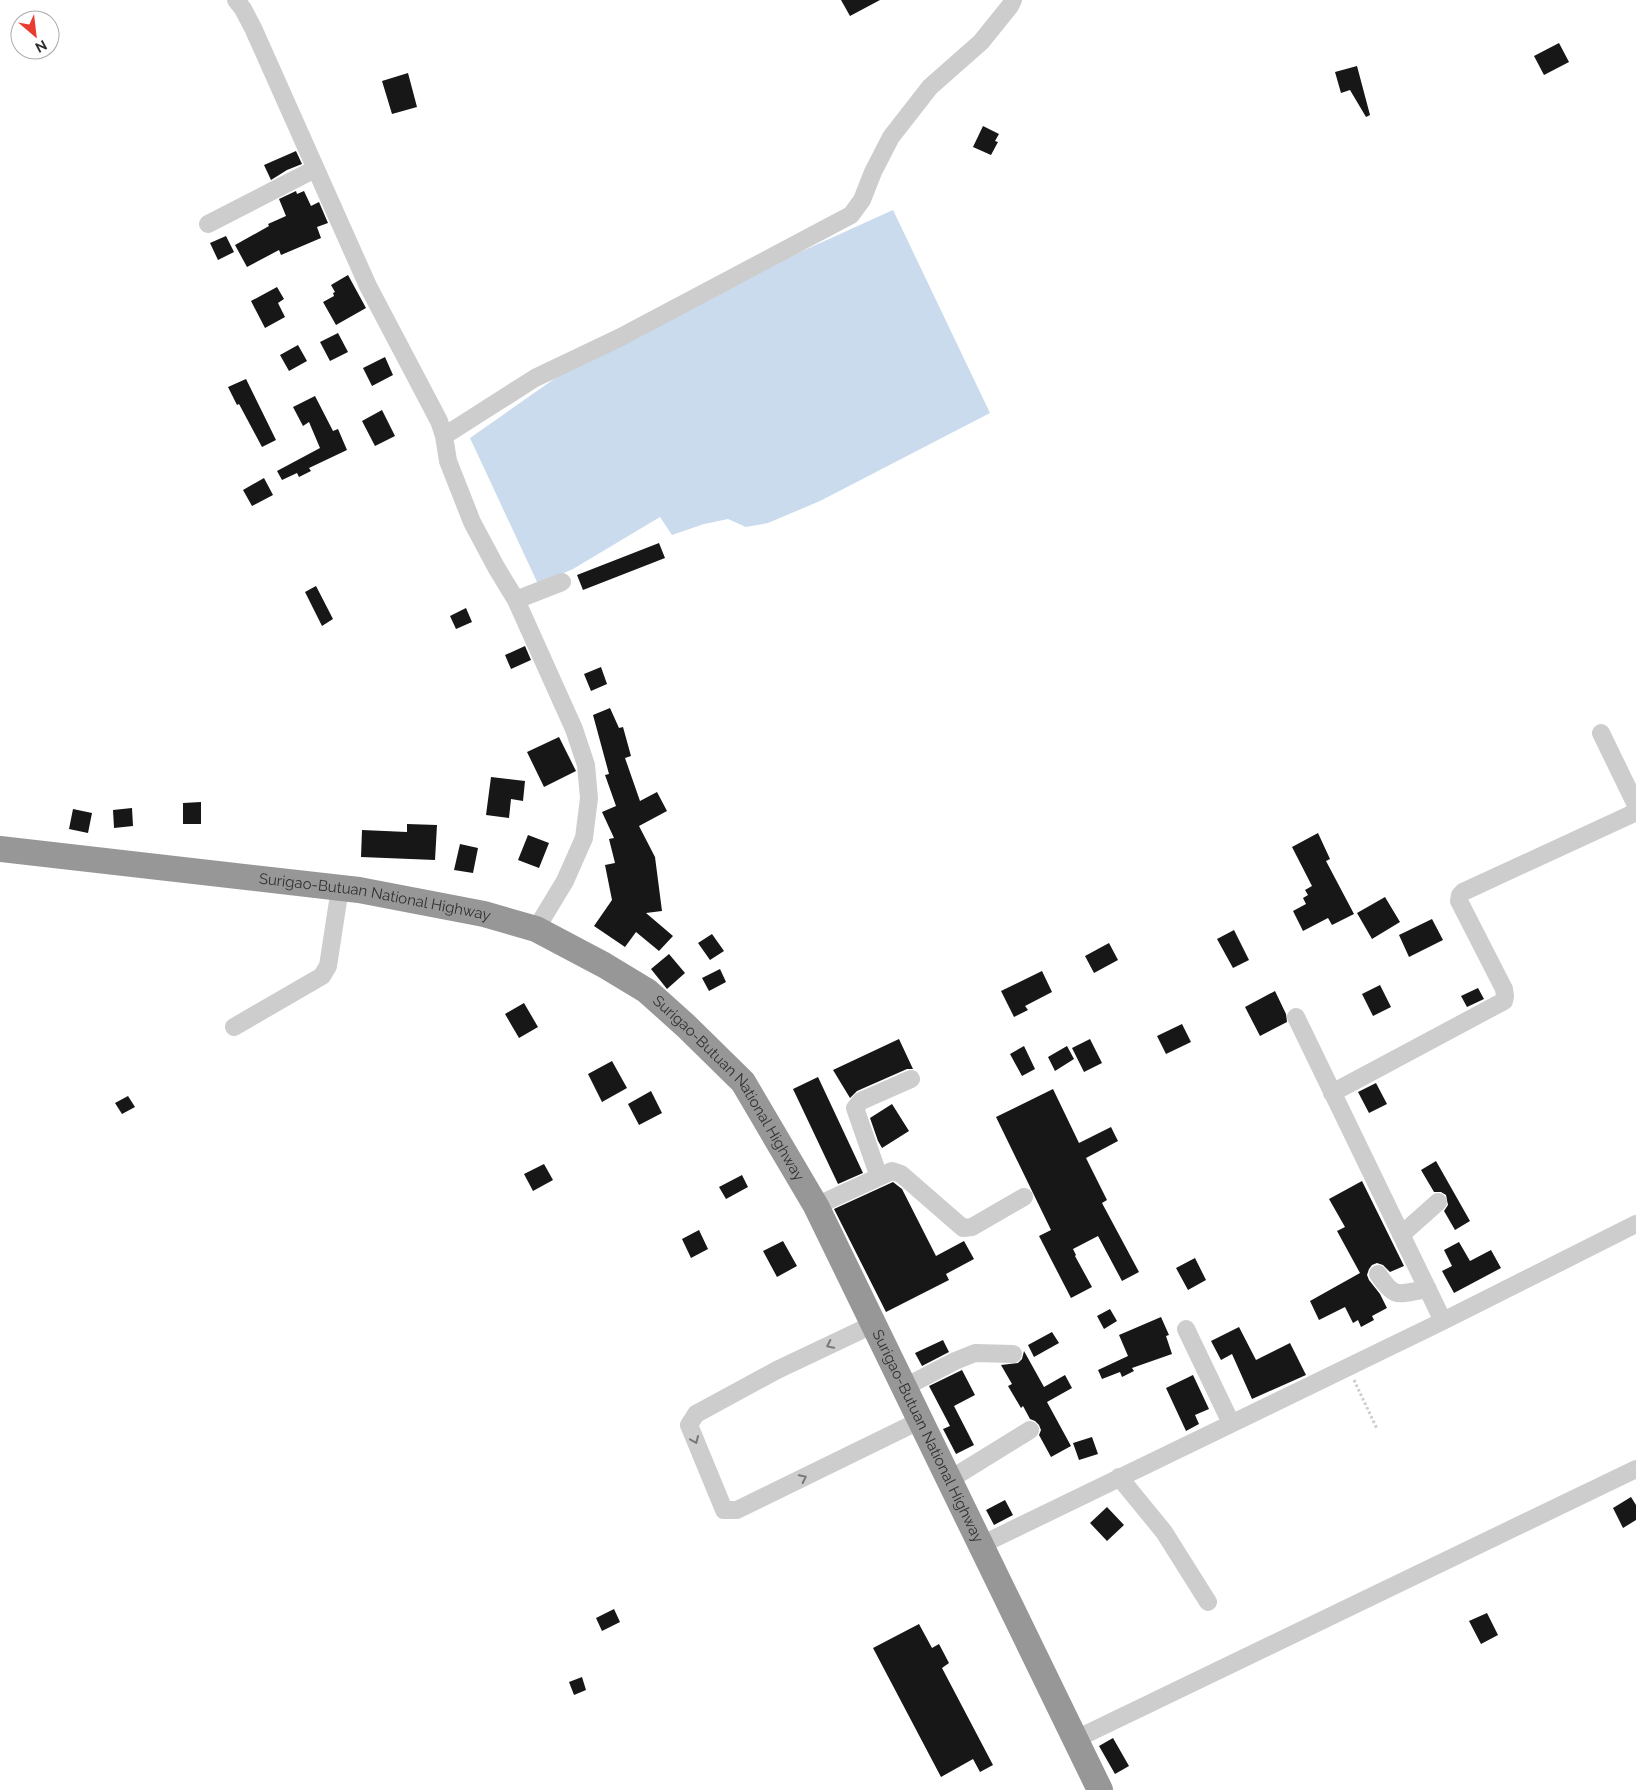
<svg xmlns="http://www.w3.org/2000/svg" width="1636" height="1790" font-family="Raleway,sans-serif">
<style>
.water{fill:#cadbed}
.building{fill:#171717}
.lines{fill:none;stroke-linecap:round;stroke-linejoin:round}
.path{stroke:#cdcdcd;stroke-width:3;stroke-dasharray:2.5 2.5;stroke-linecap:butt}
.minor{stroke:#cdcdcd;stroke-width:18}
.highway{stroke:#979797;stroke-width:26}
.oneway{stroke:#777}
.labels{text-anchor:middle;stroke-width:5;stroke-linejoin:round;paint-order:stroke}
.street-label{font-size:15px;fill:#303030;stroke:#fff}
</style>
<rect width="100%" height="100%" fill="#fff"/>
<path class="water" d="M893,210l97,203 -170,88 -52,22 -22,4 -18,-8 -24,5 -32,11 -12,-18 -87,52 -35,15 -68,-146 147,-103z"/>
<path class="building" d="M841,0h39l-30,16z
M1559,43l10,19 -25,13 -10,-19z
M1357,66l13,49 -4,2 -16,-27 -9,3 -6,-21z
M408,73l9,34 -25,7 -10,-33z
M983,126l16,8 -4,7 3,1 -7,13 -18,-8z
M296,151l6,13 -15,6 -16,10 -7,-15z
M296,191l1,3 7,-3 7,15 8,-4 9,21 -11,4 4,11 -40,17 -2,-5 -32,17 -12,-22 34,-19 -1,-2 18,-8 -7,-17z
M226,236l8,16 -16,8 -8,-17z
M348,275l18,33 -30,17 -13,-23 11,-6 -1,-3 2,-1 -4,-7z
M277,287l7,12 -6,4 7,14 -20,11 -14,-27z
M338,333l10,19 -18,9 -10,-19z
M298,345l9,16 -18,10 -9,-16z
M385,357l8,18 -21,11 -9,-18z
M246,379l30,61 -14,7 -23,-43 -2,1 -9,-18z
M315,396l18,35 5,-2 9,21 -38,18 2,3 -12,6 -2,-4 -15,7 -5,-9 43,-23 -11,-26 -6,4 -10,-19z
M382,410l13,26 -20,10 -13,-25z
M264,478l9,17 -21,11 -9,-16z
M659,543l6,15 -82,32 -6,-15z
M316,586l17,33 -11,7 -17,-34z
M466,608l6,14 -16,7 -6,-13z
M525,646l6,14 -20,9 -6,-14z
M601,667l6,17 -16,7 -7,-17z
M610,708l9,20 4,-1 8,29 -6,2 15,43 17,-9 10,19 -28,15 16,31 7,54 -16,2 27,23 -14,15 -23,-19 -11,15 -31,-21 18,-26 -7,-35 10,-2 -6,-24 5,-1 -12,-26 14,-6 -11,-31 4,-1 -16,-59z
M559,737l17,34 -32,16 -17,-35z
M491,777l34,4 -2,20 -12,-2 -2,19 -23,-3z
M201,802v22h-18v-21z
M132,808l1,18 -19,2 -1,-18z
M73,809l19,4 -4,20 -19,-4z
M407,824l30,1 -2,35 -74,-3 1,-27 45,2z
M1318,833l12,26 -4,2 28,53 -22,11 -4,-7 -25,13 -10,-20 13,-7 -3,-6 5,-3 -3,-5 7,-4 -20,-39z
M528,835l21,8 -10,25 -21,-8z
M460,844l18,4 -5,25 -19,-3z
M1385,897l15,25 -28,17 -15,-26z
M1432,919l11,21 -34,17 -10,-22z
M1234,930l15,30 -16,8 -16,-29z
M712,934l12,17 -14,9 -12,-17z
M1109,943l9,17 -24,13 -9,-17z
M669,954l16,19 -18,16 -16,-20z
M720,969l6,13 -17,9 -7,-13z
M1042,971l10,21 -27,14 3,4 -14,7 -13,-26z
M1380,985l11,22 -18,9 -11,-22z
M1478,988l6,11 -17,8 -6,-11z
M1275,991l11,23 1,8 -27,14 -15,-29z
M524,1003l14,24 -19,11 -14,-24z
M1182,1024l9,18 -25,12 -9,-18z
M899,1039l14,30h-6l-50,22 -7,7 -17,-28z
M1090,1039l12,24 -18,9 -12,-24z
M1024,1046l11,23 -13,7 -12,-22z
M1067,1046l7,13 -19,12 -7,-14z
M612,1061l15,27 -25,14 -14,-28z
M818,1077l45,96 -25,11 -45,-95z
M1376,1083l11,21 -18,9 -11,-21z
M1053,1089l26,54 32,-16 7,14 -32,17 21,42 -5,3 37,69 -17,9 -24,-45 -25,13 3,6 -1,1 17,31 -21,11 -32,-62 12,-6 -55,-113z
M651,1091l11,22 -23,12 -11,-21z
M128,1096l7,11 -13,7 -7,-11z
M892,1104l17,27 -27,17 -4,-7 -8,-23z
M1436,1161l34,60 -15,9 -11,-19 4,-6 -2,-10 -5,-3h-7l-13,-22z
M544,1164l9,16 -20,11 -9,-17z
M742,1175l6,12 -22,12 -7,-12z
M1362,1181l42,85 -14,6 -7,-7 -6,-2 -5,2 -3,4 -2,6 2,5 11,14 7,14 -15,8 2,4 -13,7 -3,-7 -5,3 -8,-16 -26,13 -9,-19 50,-28 -23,-42 8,-4 -16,-28z
M893,1182l9,7 34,67 28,-15 10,18 -28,15 3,6 -63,32 -52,-103z
M699,1230l9,19 -17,9 -9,-19z
M783,1241l14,25 -20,11 -14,-26z
M1459,1242l11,19 21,-11 10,18 -47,25 -12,-22 10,-5 -8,-16z
M1195,1258l11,22 -18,10 -12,-22z
M1110,1309l7,12 -13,8 -7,-13z
M1161,1317l8,18 -3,1 6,18 -40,14 2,3 -12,6 -2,-5 -18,7 -4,-9 30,-14 -9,-21z
M1239,1327l17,33 34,-17 16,32 -54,24 -20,-45 -11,6 -10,-19z
M1052,1332l7,11 -25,14 -6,-12z
M943,1340l6,12 -27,14 -7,-13z
M1024,1351l20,36 21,-12 7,13 -25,14 24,44 -20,11 -12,-22 2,-5 -2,-5 -4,-4 -5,-2 -7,-13 -2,2 -13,-22 4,-2 -11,-19 17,-2 4,-4z
M962,1370l13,25 -21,11 20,39 -18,9 -13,-25 7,-3 -21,-40z
M1193,1375l16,34 -14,6 4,9 -13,7 -20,-43z
M1092,1437l6,17 -19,6 -6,-17z
M1631,1497l5,8v15l-13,8 -10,-20z
M1005,1500l8,15 -19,10 -8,-15z
M1107,1507l17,18 -17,16 -17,-18z
M614,1609l6,13 -18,9 -6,-13z
M1487,1613l11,22 -17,9 -12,-23z
M919,1624l13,24 7,-4 10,19 -7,5 51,97 -13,7 -7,-13 -32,18 -68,-129z
M582,1677l4,13 -12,5 -5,-13z
M1113,1738l16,28 -14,8 -16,-28z"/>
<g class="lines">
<path class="path" d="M1354,1380l23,49"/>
<path class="minor" d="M236,0l7,9 10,19 115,258 71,135 5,15 4,25 24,61 24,45 20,33 58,129 12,36 3,33 -5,40 -19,43 -29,48
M208,224l107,-55
M444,436l91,-58 84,-40 232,-123 11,-15 11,-28 18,-35 39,-50 51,-45 29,-36 3,-6
M516,600l46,-18
M1296,1017l147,304
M234,1027l88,-51 6,-10 12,-78
M1332,1093l172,-92 1,-5 -1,-7 -45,-88 1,-6 3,-3 169,-78 3,-4 1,-5 -35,-72
M879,1177l-24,-69 6,-7 50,-22
M816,1206l76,-35 9,3 62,54 9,-1 52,-30
M1401,1235l37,-33
M1378,1274c18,27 20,19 50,15
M874,1324l-97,46 -81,44 -7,11 35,85h13l184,-90
M1186,1329l45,94
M905,1387l50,-26 20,-8 38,1
M1119,1477l45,55 44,70
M949,1480l81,-50
M981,1545l462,-224 193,-97
M1076,1739l560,-270"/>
<path class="highway" id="s1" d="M0,849l359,41 125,24 52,15 68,36 43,26 39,35 57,56 73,124 284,584"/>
</g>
<defs><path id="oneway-chevron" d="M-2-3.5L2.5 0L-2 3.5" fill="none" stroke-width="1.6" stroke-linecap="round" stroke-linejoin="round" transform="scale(1.25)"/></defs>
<g class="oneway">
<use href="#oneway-chevron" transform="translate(830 1345) rotate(154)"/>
<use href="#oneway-chevron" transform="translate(695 1440) rotate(67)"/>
<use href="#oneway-chevron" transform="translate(803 1478) rotate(-26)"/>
</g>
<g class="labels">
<g class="street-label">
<text dy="5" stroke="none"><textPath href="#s1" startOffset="378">Surigao-Butuan National Highway</textPath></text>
<text dy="5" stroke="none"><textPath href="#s1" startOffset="798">Surigao-Butuan National Highway</textPath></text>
<text dy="5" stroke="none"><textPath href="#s1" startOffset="1202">Surigao-Butuan National Highway</textPath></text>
</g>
</g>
<g transform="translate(35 35) rotate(152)"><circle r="24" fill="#ffffff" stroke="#acacac"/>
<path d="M0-4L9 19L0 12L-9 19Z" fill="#e93c31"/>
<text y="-8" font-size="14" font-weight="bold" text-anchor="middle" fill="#303030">N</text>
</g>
</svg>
